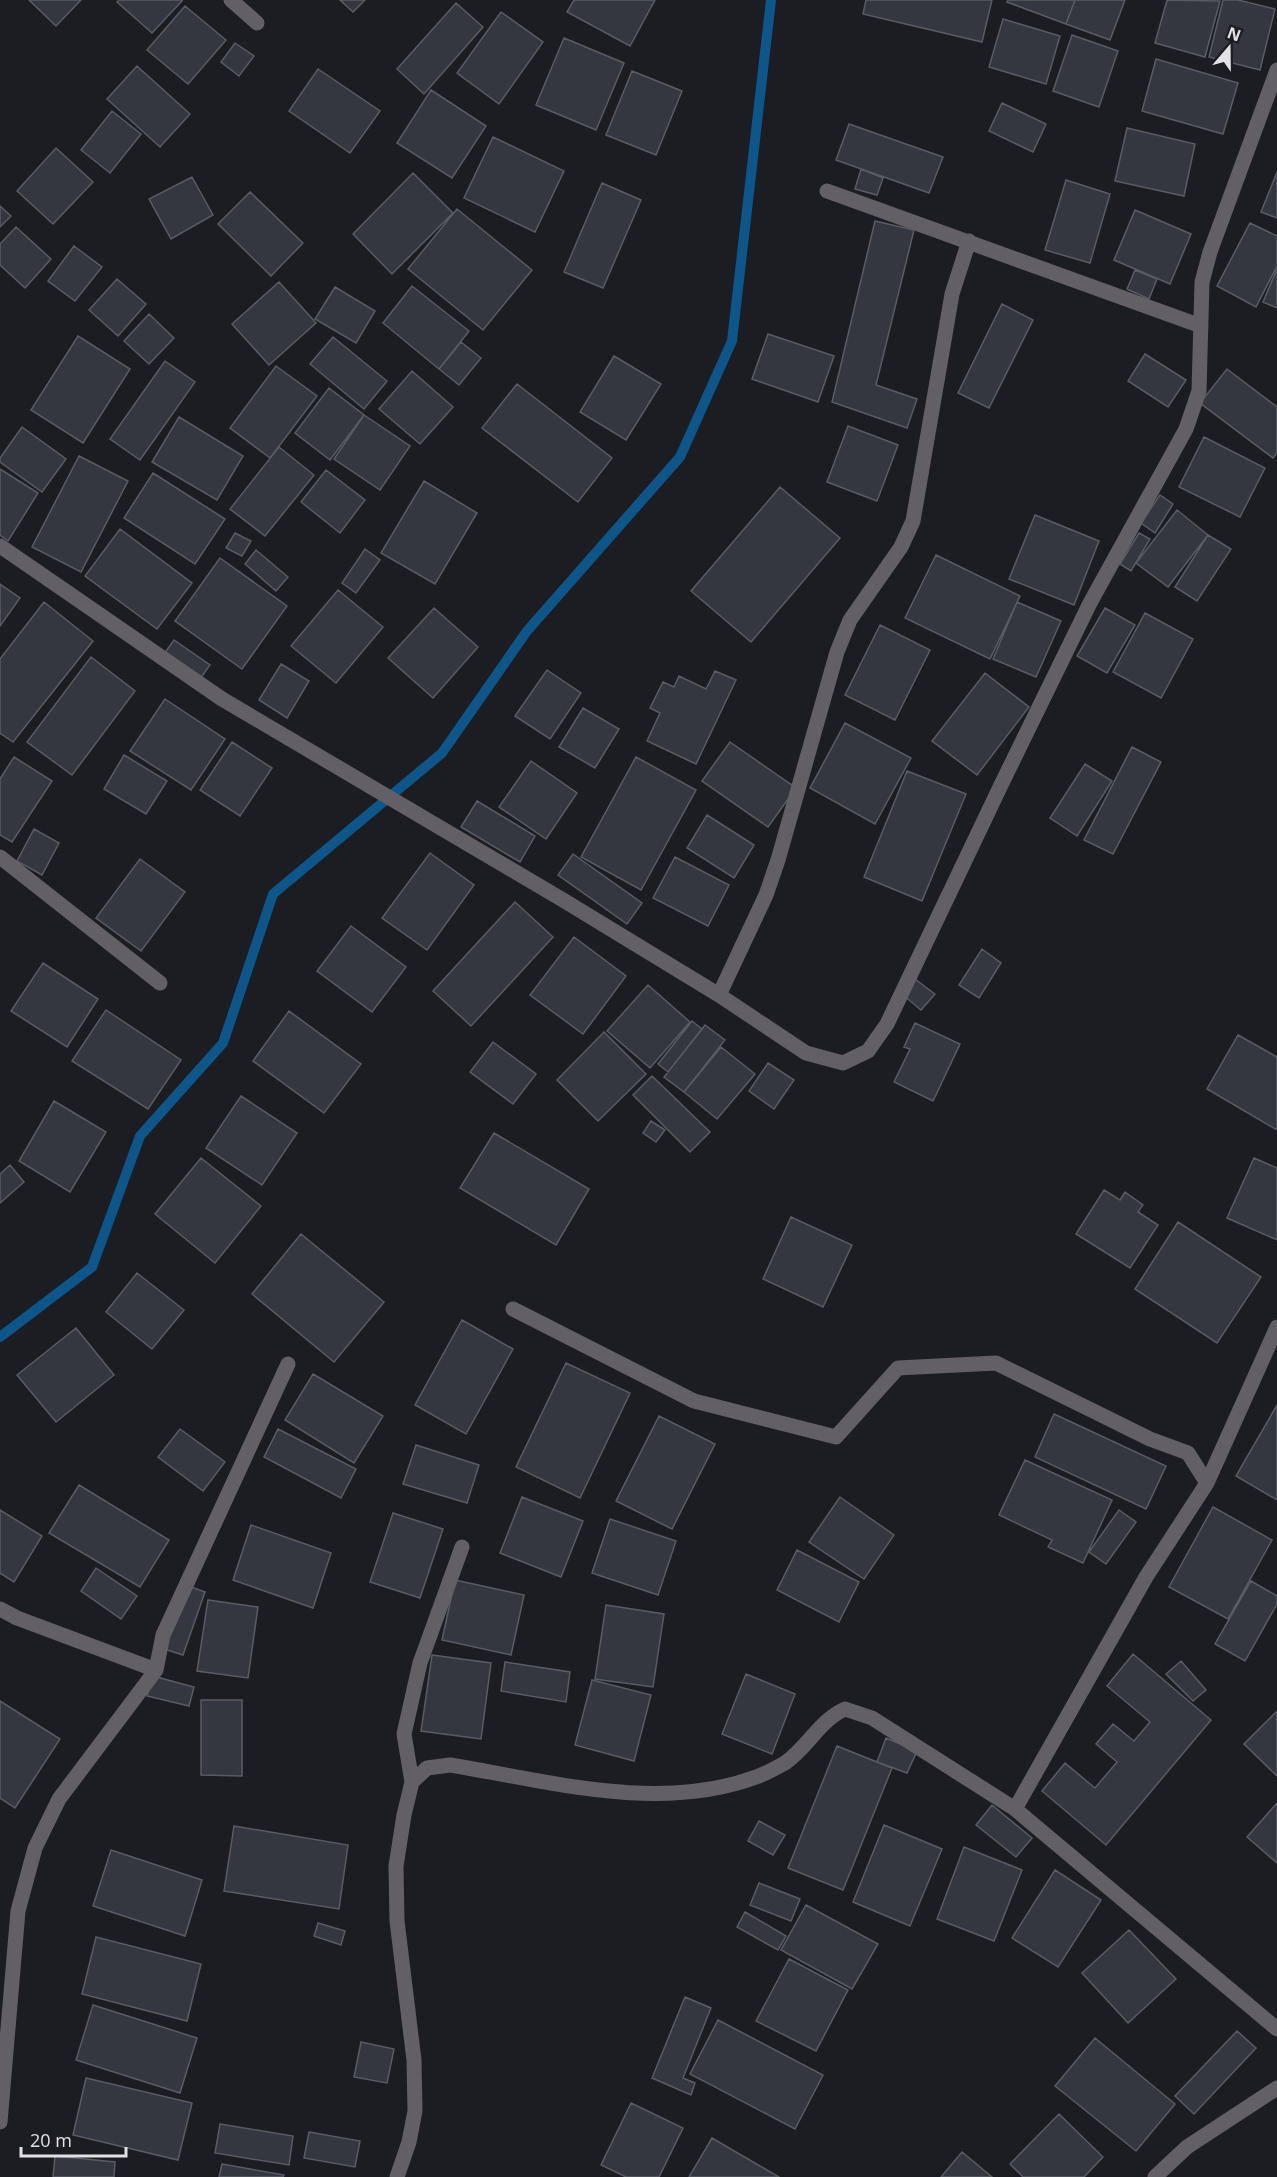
<svg xmlns="http://www.w3.org/2000/svg" width="1277" height="2177" font-family="'Open Sans',sans-serif">
<style>
.lines{fill:none;stroke-linecap:round;stroke-linejoin:round}
.stream{stroke:#0e5689;stroke-width:10}
.building{fill:#34373f;stroke:#585c64;stroke-width:1.5}
.minor{stroke:#626064;stroke-width:15}
</style>
<rect width="100%" height="100%" fill="#1c1c23"/>
<g class="lines">
<path class="stream" d="M0,1337l92,-70 48,-131 83,-93 50,-149 169,-141 85,-122 153,-174 52,-116 39,-341"/>
</g>
<path class="building" d="M29,0h52l-25,26z
M119,0h63v1l-30,32 -35,-31z
M340,0h25l-12,12z
M574,0h81l-25,46 -63,-34z
M866,0h126l-10,42 -119,-28z
M1008,0h67l-9,24 -59,-22z
M1075,0h50l-15,40 -44,-16z
M1167,0l53,1 -15,56 -50,-14z
M1223,0h15l37,9 -15,61 -51,-13z
M456,3l27,24 -59,67 -27,-25z
M185,6l41,34 -38,44 -41,-34z
M501,12l42,30 -44,62 -42,-31z
M1003,19l57,17 -14,48 -57,-17z
M1072,35l46,16 -19,56 -46,-16z
M564,38l60,25 -28,67 -60,-25z
M235,43l19,13 -15,20 -18,-14z
M1156,59l82,24 -15,51 -81,-23z
M137,66l53,48 -30,33 -53,-48z
M318,69l62,42 -30,42 -61,-42z
M632,71l50,20 -26,64 -50,-20z
M431,90l55,36 -34,52 -55,-35z
M1002,103l44,21 -13,28 -44,-21z
M112,111l29,23 -31,39 -29,-23z
M849,124l94,33 -14,36 -93,-33z
M1127,128l68,16 -11,52 -69,-15z
M493,137l71,34 -29,61 -71,-34z
M56,148l37,34 -40,42 -36,-33z
M861,169l22,9 -6,17 -22,-6z
M1277,172v46l-16,-6z
M413,173l40,40 -61,61 -39,-40z
M192,177l21,38 -42,24 -22,-40z
M1066,180l44,14 -20,69 -45,-13z
M602,183l39,17 -38,88 -39,-16z
M250,192l53,51 -32,33 -53,-52z
M0,206l11,10 -11,11z
M457,209l75,61 -49,60 -75,-61z
M1135,210l56,24 -21,50 -56,-24z
M875,221l39,9 -38,155 41,14 -10,29 -75,-26z
M1250,223l27,13v30l-21,41 -39,-21z
M16,227l35,32 -26,29 -25,-23v-21z
M74,246l28,21 -27,34 -27,-20z
M1277,269v39l-14,-6z
M1135,270l22,9 -8,20 -22,-10z
M117,279l29,25 -28,32 -29,-26z
M279,282l37,41 -47,42 -37,-41z
M412,286l57,45 -30,38 -56,-46z
M335,287l40,24 -19,32 -41,-24z
M1002,304l31,16 -44,88 -31,-15z
M149,314l25,24 -25,26 -25,-23z
M768,334l66,22 -16,46 -66,-23z
M78,336l52,33 -47,74 -52,-33z
M333,337l54,44 -23,28 -54,-45z
M461,342l20,16 -22,27 -20,-16z
M1145,354l41,26 -18,27 -40,-26z
M614,356l47,28 -35,56 -46,-28z
M165,361l30,21 -55,78 -30,-21z
M276,366l41,30 -47,62 -40,-30z
M1227,369l50,38v46l-4,5 -73,-55z
M412,371l41,36 -33,37 -41,-35z
M517,384l95,74 -34,44 -96,-74z
M329,388l35,27 -34,45 -35,-27z
M364,415l46,31 -30,44 -46,-31z
M179,417l64,39 -26,44 -65,-38z
M848,426l50,19 -21,56 -50,-19z
M22,427l44,32 -24,33 -42,-30v-4z
M1204,437l61,31 -25,49 -61,-30z
M279,447l35,28 -49,61 -35,-27z
M79,456l49,25 -47,91 -49,-25z
M0,469l38,24 -30,48 -8,-6z
M326,470l39,30 -25,33 -39,-31z
M153,473l72,46 -30,45 -71,-46z
M424,481l53,32 -42,71 -54,-31z
M780,487l60,51 -89,104 -60,-51z
M1160,495l13,9 -18,29 -14,-10z
M1177,510l31,25 -40,52 -32,-24z
M1035,515l64,26 -25,64 -65,-26z
M120,529l72,54 -35,46 -72,-53z
M235,533l16,8 -9,15 -16,-8z
M1139,533l11,6 -19,32 -11,-7z
M1208,535l23,14 -34,52 -22,-14z
M365,549l15,11 -24,33 -14,-10z
M256,550l32,27 -12,14 -31,-27z
M936,555l84,41 -30,63 -85,-41z
M220,558l67,48 -45,63 -67,-48z
M0,584l20,14 -20,28z
M338,590l45,37 -47,56 -45,-37z
M44,602l49,39 -80,101 -13,-9v-74z
M1017,602l44,19 -25,56 -43,-18z
M434,608l44,39 -45,51 -45,-40z
M1105,608l30,17 -28,48 -30,-17z
M1145,613l48,26 -32,59 -48,-26z
M880,625l50,25 -35,70 -50,-25z
M174,640l36,25 -10,14 -36,-25z
M91,657l44,34 -63,84 -45,-33z
M281,664l28,17 -22,37 -28,-18z
M547,670l34,23 -31,46 -35,-23z
M715,671l21,9 -40,84 -49,-23 13,-28 -10,-5 13,-26 11,5 5,-11 27,13z
M985,673l44,34 -52,68 -45,-34z
M165,699l60,40 -34,51 -61,-39z
M583,708l36,21 -24,39 -36,-21z
M845,723l66,35 -36,66 -65,-36z
M232,742l40,26 -32,48 -40,-26z
M730,742l66,46 -28,39 -66,-46z
M1132,747l29,15 -48,92 -29,-14z
M124,755l43,26 -21,33 -42,-25z
M14,757l38,24 -40,61 -12,-7v-56z
M636,757l60,33 -55,100 -60,-33z
M531,761l46,32 -31,46 -47,-32z
M1085,764l27,17 -35,55 -27,-18z
M907,771l59,23 -44,107 -58,-24z
M477,801l58,35 -15,26 -59,-35z
M707,815l47,30 -20,33 -47,-30z
M34,829l25,14 -17,32 -25,-14z
M430,853l44,32 -47,65 -45,-32z
M573,854l69,49 -15,21 -69,-49z
M675,857l54,28 -21,41 -55,-28z
M140,859l45,33 -44,59 -45,-33z
M515,902l38,35 -82,89 -38,-35z
M351,926l55,41 -34,45 -55,-41z
M574,937l52,39 -43,58 -53,-39z
M982,949l19,14 -22,35 -20,-13z
M43,963l55,36 -31,48 -56,-36z
M915,979l20,15 -14,16 -18,-15z
M648,985l42,37 -40,46 -43,-37z
M106,1010l75,50 -33,49 -76,-48z
M289,1011l72,53 -37,49 -71,-52z
M692,1021l10,8 -34,43 -10,-8z
M915,1023l45,21 -27,57 -39,-19 16,-33 -6,-2z
M705,1025l20,15 -41,52 -20,-15z
M604,1032l42,42 -48,47 -41,-41z
M1238,1035l39,22v73l-70,-41z
M493,1042l43,32 -23,30 -43,-32z
M721,1047l34,27 -38,45 -33,-27z
M768,1063l26,17 -20,29 -25,-18z
M652,1076l58,56 -20,20 -57,-57z
M241,1096l56,37 -35,52 -56,-37z
M54,1101l52,31 -36,60 -51,-31z
M651,1121l14,9 -9,12 -13,-9z
M494,1133l95,56 -33,56 -96,-57z
M201,1158l60,48 -46,57 -60,-49z
M1254,1158l23,10v72l-50,-22z
M10,1165l14,17 -24,21v-29z
M1104,1190l16,10 5,-8 18,13 -5,7 20,13 -28,43 -54,-34z
M791,1217l61,28 -29,62 -60,-28z
M1178,1222l83,55 -44,66 -82,-54z
M301,1234l83,68 -50,60 -82,-68z
M137,1273l47,37 -32,39 -46,-37z
M462,1320l51,29 -47,85 -51,-29z
M76,1328l38,47 -58,47 -39,-47z
M566,1363l64,30 -50,105 -64,-31z
M313,1374l70,42 -29,47 -69,-43z
M1277,1405v95l-41,-24z
M1054,1414l112,52 -20,43 -111,-52z
M659,1416l56,28 -43,85 -56,-28z
M180,1429l45,33 -22,29 -45,-34z
M278,1429l78,40 -15,29 -77,-41z
M416,1445l63,20 -12,38 -64,-19z
M1025,1460l87,40 -29,63 -35,-16 4,-7 -53,-25z
M79,1485l90,55 -29,47 -91,-54z
M522,1497l61,24 -22,56 -61,-24z
M840,1497l54,38 -30,44 -55,-37z
M1213,1507l59,33 -44,79 -59,-32z
M0,1510l42,26 -28,46 -14,-9z
M1119,1510l17,12 -30,42 -17,-12z
M393,1513l50,16 -23,69 -50,-16z
M610,1519l66,22 -18,54 -66,-22z
M251,1525l80,28 -18,55 -80,-28z
M797,1550l62,32 -20,40 -62,-32z
M96,1568l41,28 -16,23 -40,-28z
M455,1580l69,15 -13,60 -69,-15z
M1251,1581l26,15v8l-32,57 -30,-17z
M186,1585l19,7 -22,63 -19,-6z
M208,1600l50,7 -10,71 -51,-7z
M606,1605l58,9 -11,73 -58,-8z
M1133,1654l78,66 -105,125 -64,-54 23,-28 30,25 22,-26 -21,-18 17,-20 21,17 16,-19 -43,-36z
M432,1655l59,8 -10,76 -60,-8z
M1181,1661l25,29 -13,11 -27,-27z
M505,1662l65,10 -4,30 -65,-11z
M746,1674l49,20 -23,60 -50,-20z
M153,1676l41,11 -5,19 -42,-10z
M592,1680l59,15 -17,66 -59,-16z
M201,1700h41v76l-41,-1z
M0,1701l60,38 -45,69 -15,-10z
M1277,1711v65l-33,-32z
M886,1738l31,13 -10,22 -30,-11z
M837,1746l55,22 -49,122 -55,-22z
M1277,1803v60l-30,-26z
M992,1805l40,33 -16,19 -40,-32z
M759,1821l26,14 -12,20 -25,-14z
M884,1825l58,24 -32,77 -57,-24z
M234,1826l114,19 -9,64 -115,-18z
M964,1847l58,23 -28,71 -57,-22z
M111,1850l91,30 -17,56 -92,-30z
M1055,1870l46,30 -43,67 -46,-29z
M759,1883l41,16 -9,22 -41,-16z
M806,1905l72,39 -26,45 -71,-39z
M745,1912l41,24 -8,14 -41,-23z
M318,1923l27,8 -4,14 -27,-9z
M1129,1930l47,49 -48,44 -46,-50z
M96,1937l105,27 -14,57 -105,-27z
M789,1959l59,31 -32,61 -60,-30z
M685,1997l26,11 -28,70 12,5 -4,12 -39,-17z
M93,2005l104,33 -17,55 -104,-33z
M718,2020l105,55 -28,54 -105,-55z
M1237,2031l19,17 -62,66 -19,-18z
M1095,2038l80,66 -39,47 -81,-65z
M361,2042l33,7 -7,34 -33,-6z
M86,2078l106,25 -14,57 -105,-25z
M631,2103l52,25 -24,49h-33l-25,-12z
M1059,2114l44,43 -19,20h-61l-13,-13z
M220,2124l73,12 -4,29 -74,-12z
M309,2132l51,9 -5,26 -51,-9z
M712,2138l67,39h-90z
M962,2152l30,25h-51z
M55,2156l60,6 -1,15h-61z
M222,2164l62,11 -1,2h-64z"/>
<g class="lines">
<path class="minor" d="M231,0l26,23
M827,191l374,135
M0,546l222,153 341,201 156,95 87,58 37,10 25,-12 19,-27 114,-239 89,-182 96,-174 13,-38 3,-109 8,-30 67,-182
M0,857l160,126
M719,995l47,-100 12,-35 59,-208 13,-32 51,-73 12,-26 39,-227 17,-53
M513,1309l181,92 142,36 62,-69 98,-5 154,76 38,14 19,30
M0,1609l17,9 139,52
M412,1782l-8,-48 16,-71 42,-116
M1015,1809l131,-232 61,-94 70,-156
M0,2122l18,-211 17,-63 24,-49 97,-129 7,-35 125,-271
M397,2177l12,-35 6,-31 -1,-51 -17,-139 -1,-55 8,-51 8,-33 15,-14 23,-3c97,16 210,48 306,12 9,-3 20,-9 29,-14 22,-15 35,-43 60,-54l27,9 143,91 262,220
M1155,2177l32,-30 90,-59"/>
</g>
<g transform="translate(1229 48) rotate(20)" stroke="#1c1c23" stroke-width="4.5" paint-order="stroke">
<path d="M0-4.5L10 22L0 15L-10 22Z" fill="#e1e1e6"/>
<text y="-9" font-size="16" font-weight="bold" text-anchor="middle" fill="#e1e1e6">N</text>
</g>
<path d="M21 2147v9h105v-9" fill="none" stroke="#e1e1e6" stroke-width="3"/>
<text x="30" y="2147" font-size="18" fill="#e1e1e6" stroke="#1c1c23" stroke-width="4.5" paint-order="stroke">20 m</text>
</svg>
